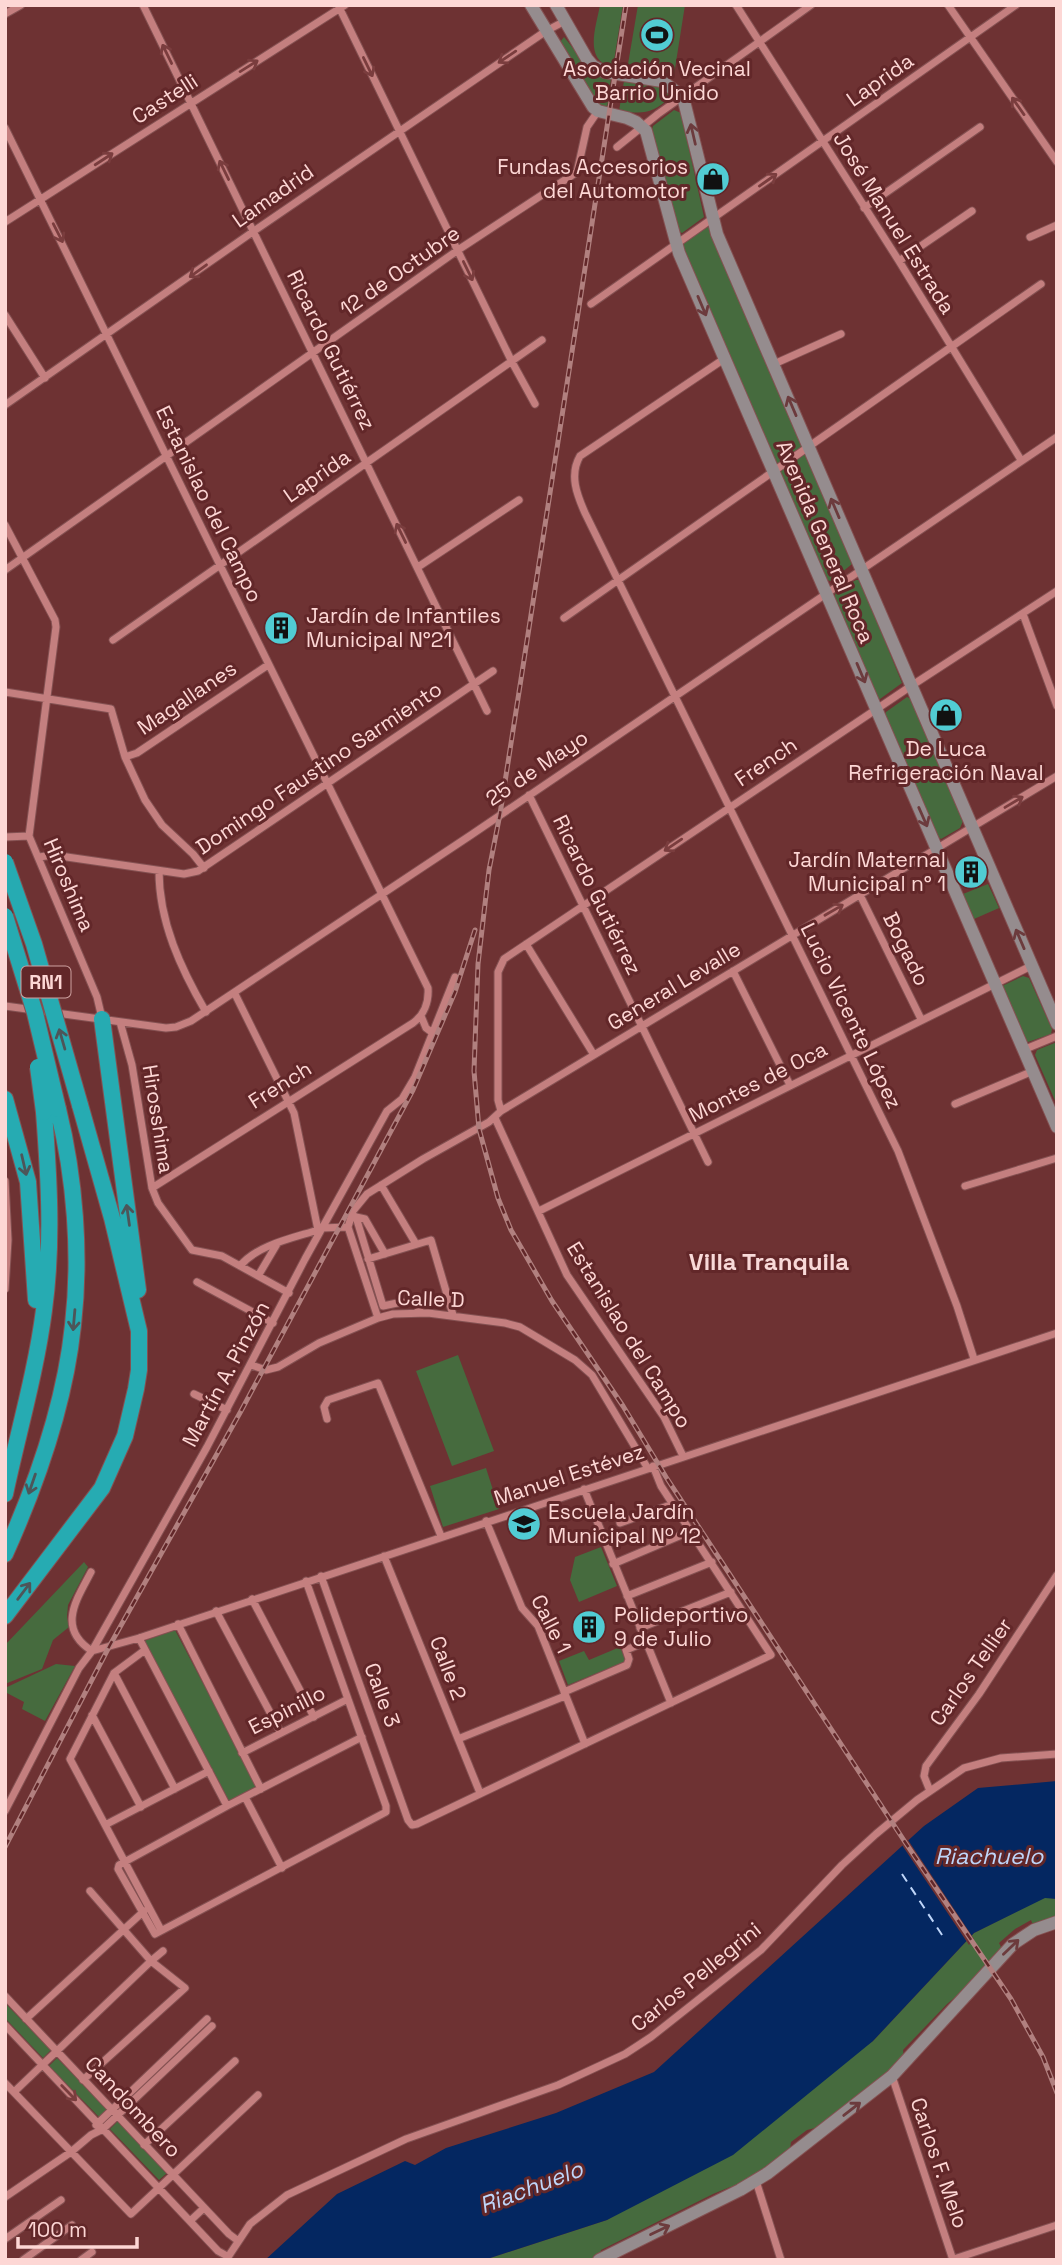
<svg xmlns="http://www.w3.org/2000/svg" width="1062" height="2265" font-family="'Space Grotesk',sans-serif">
<style>
.green{fill:#466b3e}
.water{fill:#042761}
.pier{fill:#6e3233}
.lines{fill:none;stroke-linecap:round;stroke-linejoin:round}
.ferry{stroke:#bed5f9;stroke-width:2;stroke-dasharray:9 7;stroke-linecap:butt}
.street-casing{stroke:#845152;stroke-width:9}
.secondary-casing{stroke:#845152;stroke-width:14}
.highway-casing{stroke:#845152;stroke-width:18}
.street{stroke:#c47f7f;stroke-width:7}
.secondary{stroke:#958c8e;stroke-width:12}
.highway{stroke:#26abb2;stroke-width:16}
.rail-casing{stroke:#b1807f;stroke-width:5}
.rail{stroke:#622729;stroke-width:2.5;stroke-dasharray:8;stroke-linecap:butt}
.highway-bridge-casing{stroke:#845152;stroke-width:18;stroke-linecap:butt}
.highway-bridge{stroke:#26abb2;stroke-width:16}
.oneway{stroke:#7a3d3e}
.oneway2{stroke:#6c3b3d}
.oneway3{stroke:#4d5559}
.labels{text-anchor:middle;stroke-width:6;stroke-linejoin:round;paint-order:stroke}
.shield{fill:#622729;stroke:#cea2a1;stroke-width:2}
.shield-label{font-size:19px;font-weight:bold;fill:#fdd7d5}
.poi-label{font-size:21px;fill:#fdd7d5;stroke:#622729;text-anchor:start}
.street-label{font-size:21px;fill:#fdd7d5;stroke:#622729}
.water-label{font-size:23px;font-style:italic;fill:#bed5f9;stroke:#622729}
.quarter-label{font-size:24px;font-weight:bold;fill:#f8d9d8;stroke:#622729}
</style>
<rect width="100%" height="100%" fill="#6e3233"/>
<path class="green" d="M600,5h23l-10,62c-30,-6 -17,-40 -13,-62z
M638,5h47l-11,70 -46,-11z
M564,37l31,38 16,3 -4,30h-6l-41,-66z
M624,81l33,5 14,7v4c-20,17 -26,17 -52,14z
M674,110l7,3 23,104 -22,16 -4,-2 -26,-102 1,-3z
M712,219l97,228 43,117 -21,17 -5,-1 -150,-337z
M856,580h4l42,103 -22,16 -4,-1 -42,-99 2,-7z
M907,697l4,2 52,122 -3,7 -19,11 -4,-3 -53,-119 2,-5z
M988,884l11,24 -25,11 -11,-25z
M1023,976l6,2 23,51 -1,5 -23,8 -5,-2 -21,-54z
M1057,1042v63l-22,-50 2,-5z
M458,1355l36,96 -42,15 -36,-95z
M486,1468l13,41 -56,18 -13,-41z
M601,1547l16,39 -38,16 -9,-22 5,-23z
M84,1562l4,5 -20,38 -1,12 2,10 -16,13 -11,29 -37,15v-39z
M175,1630l82,156 -28,15 -85,-160z
M620,1647l6,14 -58,24 -9,-24 25,-10 5,9z
M56,1664l19,2 -30,55 -23,-12 2,-7 -19,-10v-4z
M1045,1897l12,2v19l-24,7 -2,-5 -16,9 -16,14 2,4 -27,35 -27,22 -44,46 1,8 -19,18 -66,51 -12,3 -16,12 -1,7 -53,39 -7,-1 -17,7 -112,56 -2,6 -10,4h-105l123,-40 266,-179 101,-108z
M5,2003l46,47 -8,8 -38,-40z
M57,2058l50,51 -8,8 -50,-51z
M118,2121l49,52 -8,7 -49,-51z"/>
<path class="water" d="M1057,1781v118l-12,-1 -71,35 -101,108 -140,114 -126,65 -123,40h-219l72,-66 68,-33 10,4 31,-17 110,-35 98,-41 270,-246 54,-38z"/>
<path class="pier" d="M908,1840l66,99 -5,6 -67,-100z"/>
<g class="lines">
<path class="ferry" d="M902,1874l42,64"/>
<g class="street-casing">
<path id="street" d="M143,5l344,706
M338,5l174,357 23,42
M736,5l163,256 122,199
M948,5l109,157
M5,14l16,-9
M5,128l423,860c1,14 -4,27 -15,35l-261,165
M617,147l41,-33 153,-109
M864,208l116,-81
M5,222l340,-217
M1030,237l27,-12
M899,261l73,-50
M591,304l425,-299
M5,315l40,63
M724,359l-144,97c-11,19 -3,39 5,57l313,638 59,155 17,53
M774,364l67,-30
M5,405l249,-174 292,-200 19,-10
M5,525l50,95 1,7 -27,209 68,161 5,21
M418,567l101,-67
M5,570l453,-320 119,-78 10,-45 11,-16
M1023,614l34,92
M564,618l477,-334
M113,640l429,-300
M5,692l106,17 14,48 20,43 17,25 31,29 11,14
M125,757l12,-4 131,-88
M529,795l179,367
M5,837l24,-1
M39,857l14,-2 131,19 14,-3 295,-200
M159,871c0,51 22,98 47,141
M860,895l61,124
M526,944l68,111
M733,971l57,114
M235,994l59,119 24,117 4,-2
M5,1006l161,22 10,-1 15,-6 280,-186 586,-398
M421,1016l5,12 8,6
M120,1022l12,43 20,123 6,15 34,47 30,6 67,37
M1023,1050l34,-14
M955,1104l78,-33
M501,1111l-3,-11v-128l6,-13 407,-273 146,-95
M495,1118l72,157 97,142 19,39
M5,1181l3,59 -3,49
M381,1185l35,59
M965,1186l92,-28
M539,1211l492,-245
M352,1215l4,2 27,89 19,-4
M356,1217l9,2 20,35
M348,1227l5,-16 14,-17 56,-35 66,-37 12,-11 556,-335
M348,1227l30,91
M322,1228l26,-1
M368,1259l63,-19 22,75
M240,1266c17,-21 53,-28 78,-36
M258,1276l19,-32
M197,1282l76,41
M417,1312l6,-8 26,-6
M251,1365l15,5 12,-3 41,-24 59,-25 15,-4 35,-1 77,10 15,4 55,33 17,15 55,92
M194,1394l33,16
M327,1419l-3,-12 4,-7 50,-17 63,153
M584,1489l87,214
M486,1521l36,87 16,18 47,118
M620,1523l53,-19
M384,1556l96,237
M613,1564l78,-33
M91,1572c-14,27 -35,56 1,79
M321,1576l87,244 4,5 5,-1 354,-169 -110,-169 -8,-20
M306,1581l80,225v6l-231,122 -37,-65 1,-4 108,-59 135,-69
M627,1596l85,-34
M252,1599l62,118
M216,1611l65,122
M178,1624l83,165
M640,1628l91,-36
M139,1638l88,168
M145,1650l-31,23 -44,86 91,171
M92,1651l47,-13 918,-305
M114,1673l61,116
M564,1692l63,-27 2,-6 -3,-9 19,-8
M92,1715l49,92
M458,1739l107,-43
M242,1753l106,-54
M930,1791l-6,-15 2,-10 53,-72 78,-119
M245,1797l37,71
M5,1811l74,-143 13,-17 115,-204 98,-188 82,-148 15,-12 13,-22 40,-100
M105,1825l104,-54
M5,1996l224,238 8,6
M26,2019l118,-108
M5,2025l213,226 9,5
M892,2076l61,184
M83,2080l102,-92 -34,-27 -61,-70
M5,2083l126,131 127,-119
M14,2092l137,-131 12,-10
M96,2125l111,-106
M144,2145l91,-84
M756,2181l25,79
M5,2197l66,-45 20,-17 12,-6 109,-103
M190,2221l14,-13
M5,2239l56,-39
M23,2260l49,-35
M81,2260l11,-8
M226,2260l24,-36 37,-29 119,-56 152,-54 67,-31 26,-17 110,-87 81,-85 34,-31 41,-34 47,-32 37,-10 56,-4
M951,2260l106,-35"/>
</g>
<g class="secondary-casing">
<path id="secondary" d="M531,5l62,102 5,4 29,7 9,4 10,9 33,122 378,874
M556,5l31,54 6,7 12,6 57,9 21,16 34,137 340,790
M599,2260l141,-70 28,-17 124,-97 121,-132 21,-14 23,-8"/>
</g>
<g class="highway-casing">
<path id="highway" d="M102,1019l36,271
M5,1099l23,83 8,118
M5,1494c13,-61 31,-122 39,-184 9,-66 5,-132 0,-198
M5,1554c32,-71 60,-151 68,-229 8,-70 2,-147 -15,-216
M5,1616l97,-128 23,-52 11,-47 3,-19v-39l-27,-113 -32,-113"/>
</g>
<use href="#street" class="street"/>
<use href="#secondary" class="secondary"/>
<use href="#highway" class="highway"/>
<g class="rail-casing">
<path id="rail" d="M626,5l-126,809 -11,56 -11,94 -4,107 5,58 19,69 13,32 41,71 71,105 43,71 239,365 106,157 32,58 14,36
M5,1847l105,-202 131,-234 172,-321 42,-98 20,-62"/>
</g>
<use href="#rail" class="rail"/>
<g class="highway-bridge-casing">
<path id="highway-bridge" d="M5,862l29,82 46,161
M5,916l30,97 23,96
M38,1067l6,45"/>
</g>
<use href="#highway-bridge" class="highway-bridge"/>
</g>
<defs><path id="oneway-shaft" d="M-6 0H5M1.5-3L5.5 0L1.5 3" fill="none" stroke-width="1.6" stroke-linecap="round" stroke-linejoin="round" transform="scale(1.75)"/></defs>
<g class="oneway">
<use href="#oneway-shaft" transform="translate(167 54) rotate(-116)"/>
<use href="#oneway-shaft" transform="translate(507 57) rotate(146)"/>
<use href="#oneway-shaft" transform="translate(249 66) rotate(-32)"/>
<use href="#oneway-shaft" transform="translate(368 67) rotate(64)"/>
<use href="#oneway-shaft" transform="translate(1018 106) rotate(-125)"/>
<use href="#oneway-shaft" transform="translate(104 159) rotate(-33)"/>
<use href="#oneway-shaft" transform="translate(224 170) rotate(-116)"/>
<use href="#oneway-shaft" transform="translate(768 180) rotate(-35)"/>
<use href="#oneway-shaft" transform="translate(58 233) rotate(63)"/>
<use href="#oneway-shaft" transform="translate(198 271) rotate(144)"/>
<use href="#oneway-shaft" transform="translate(468 271) rotate(64)"/>
<use href="#oneway-shaft" transform="translate(401 533) rotate(-116)"/>
<use href="#oneway-shaft" transform="translate(1014 802) rotate(-31)"/>
<use href="#oneway-shaft" transform="translate(673 845) rotate(146)"/>
<use href="#oneway-shaft" transform="translate(834 910) rotate(-30)"/>
<use href="#oneway-shaft" transform="translate(69 2093) rotate(46)"/>
</g>
<g class="oneway2">
<use href="#oneway-shaft" transform="translate(693 134) rotate(-103)"/>
<use href="#oneway-shaft" transform="translate(702 306) rotate(67)"/>
<use href="#oneway-shaft" transform="translate(792 406) rotate(-113)"/>
<use href="#oneway-shaft" transform="translate(835 508) rotate(-113)"/>
<use href="#oneway-shaft" transform="translate(861 673) rotate(67)"/>
<use href="#oneway-shaft" transform="translate(923 817) rotate(66)"/>
<use href="#oneway-shaft" transform="translate(1020 939) rotate(-113)"/>
<use href="#oneway-shaft" transform="translate(1011 1947) rotate(-44)"/>
<use href="#oneway-shaft" transform="translate(852 2109) rotate(-38)"/>
<use href="#oneway-shaft" transform="translate(660 2230) rotate(-26)"/>
</g>
<g class="oneway3">
<use href="#oneway-shaft" transform="translate(62 1039) rotate(-106)"/>
<use href="#oneway-shaft" transform="translate(24 1165) rotate(77)"/>
<use href="#oneway-shaft" transform="translate(128 1215) rotate(-98)"/>
<use href="#oneway-shaft" transform="translate(74 1320) rotate(95)"/>
<use href="#oneway-shaft" transform="translate(32 1484) rotate(109)"/>
<use href="#oneway-shaft" transform="translate(24 1591) rotate(-53)"/>
</g>
<defs>
<g id="stadium-disc" transform="scale(1.75)"><circle r="9.5" fill="#51ccd3" stroke="#622729"/><path d="M0-5a6.5 5 0 1 0 0 10a6.5 5 0 1 0 0-10ZM-3.5-1.8h7v3.6h-7Z" fill="#111"/></g>
<g id="shop-disc" transform="scale(1.75)"><circle r="9.5" fill="#51ccd3" stroke="#622729"/><path d="M-5-2.5h2.3a2.7 3.5 0 0 1 5.4 0H5L5.5 6h-11ZM-1.5-2.5h3a1.5 2.3 0 0 0-3 0Z" fill="#111"/></g>
<g id="building-disc" transform="scale(1.75)"><circle r="9.5" fill="#51ccd3" stroke="#622729"/><path d="M-4-6H4V6H1V3H-1V6H-4ZM-2.5-4.3h1.7v1.8h-1.7ZM.8-4.3h1.7v1.8H.8ZM-2.5-1h1.7V.8h-1.7ZM.8-1h1.7V.8H.8Z" fill="#111"/></g>
<g id="school-disc" transform="scale(1.75)"><circle r="9.5" fill="#51ccd3" stroke="#622729"/><path d="M0-5L7-2L0 1L-7-2ZM-4 1L0 2.5L4 1V4Q0 6-4 4Z" fill="#111"/></g>
</defs>
<g fill-rule="evenodd">
<use href="#stadium-disc" x="657" y="35"/>
<use href="#shop-disc" x="713" y="179"/>
<use href="#building-disc" x="281" y="628"/>
<use href="#shop-disc" x="946" y="715"/>
<use href="#building-disc" x="971" y="872"/>
<use href="#school-disc" x="524" y="1524"/>
<use href="#building-disc" x="589" y="1627"/>
</g>
<g class="labels">
<rect class="shield" x="21.5" y="966.5" width="49" height="31" rx="5"/>
<g class="shield-label">
<text x="46" y="989">RN1</text>
</g>
<g class="poi-label">
<text x="657" y="76" text-anchor="middle">Asociación Vecinal<tspan x="657" dy="24">Barrio Unido</tspan></text>
<text x="688" y="174" text-anchor="end">Fundas Accesorios<tspan x="688" dy="24">del Automotor</tspan></text>
<text x="306" y="623">Jardín de Infantiles<tspan x="306" dy="24">Municipal N°21</tspan></text>
<text x="946" y="756" text-anchor="middle">De Luca<tspan x="946" dy="24">Refrigeración Naval</tspan></text>
<text x="946" y="867" text-anchor="end">Jardín Maternal<tspan x="946" dy="24">Municipal n° 1</tspan></text>
<text x="548" y="1519">Escuela Jardín<tspan x="548" dy="24">Municipal Nº 12</tspan></text>
<text x="614" y="1622">Polideportivo<tspan x="614" dy="24">9 de Julio</tspan></text>
</g>
<g class="street-label">
<text transform="translate(880 80) rotate(-35)" y="7">Laprida</text>
<text transform="translate(165 99) rotate(-33)" y="7">Castelli</text>
<text transform="translate(273 196) rotate(-35)" y="7">Lamadrid</text>
<text transform="translate(894 223) rotate(58)" y="7">José Manuel Estrada</text>
<text transform="translate(400 271) rotate(-35)" y="7">12 de Octubre</text>
<text transform="translate(331 350) rotate(64)" y="7">Ricardo Gutiérrez</text>
<text transform="translate(317 476) rotate(-35)" y="7">Laprida</text>
<text transform="translate(209 504) rotate(64)" y="7">Estanislao del Campo</text>
<text transform="translate(825 542) rotate(67)" y="7">Avenida General Roca</text>
<text transform="translate(187 698) rotate(-34)" y="7">Magallanes</text>
<text transform="translate(766 762) rotate(-34)" y="7">French</text>
<text transform="translate(319 768) rotate(-34)" y="7">Domingo Faustino Sarmiento</text>
<text transform="translate(537 768) rotate(-34)" y="7">25 de Mayo</text>
<text transform="translate(69 885) rotate(67)" y="7">Hiroshima</text>
<text transform="translate(597 895) rotate(64)" y="7">Ricardo Gutiérrez</text>
<text transform="translate(906 949) rotate(64)" y="7">Bogado</text>
<text transform="translate(674 986) rotate(-31)" y="7">General Levalle</text>
<text transform="translate(851 1016) rotate(64)" y="7">Lucio Vicente López</text>
<text transform="translate(758 1082) rotate(-27)" y="7">Montes de Oca</text>
<text transform="translate(280 1085) rotate(-32)" y="7">French</text>
<text transform="translate(158 1119) rotate(81)" y="7">Hirosshima</text>
<text transform="translate(431 1299) rotate(2)" y="7">Calle D</text>
<text transform="translate(629 1335) rotate(58)" y="7">Estanislao del Campo</text>
<text transform="translate(226 1374) rotate(-62)" y="7">Martín A. Pinzón</text>
<text transform="translate(569 1475) rotate(-18)" y="7">Manuel Estévez</text>
<text transform="translate(551 1624) rotate(63)" y="7">Calle 1</text>
<text transform="translate(448 1668) rotate(69)" y="7">Calle 2</text>
<text transform="translate(971 1672) rotate(-55)" y="7">Carlos Tellier</text>
<text transform="translate(382 1695) rotate(70)" y="7">Calle 3</text>
<text transform="translate(287 1710) rotate(-27)" y="7">Espinillo</text>
<text transform="translate(696 1977) rotate(-39)" y="7">Carlos Pellegrini</text>
<text transform="translate(133 2107) rotate(47)" y="7">Candombero</text>
<text transform="translate(939 2163) rotate(71)" y="7">Carlos F. Melo</text>
</g>
<g class="water-label">
<text x="989" y="1864">Riachuelo</text>
<text transform="translate(531 2187) rotate(-21)" y="8">Riachuelo</text>
</g>
<g class="quarter-label">
<text x="769" y="1270">Villa Tranquila</text>
</g>
</g>
<rect width="1062" height="2265" fill="none" stroke="#fdd7d5" stroke-width="14"/>
<path d="M18 2237v10h119v-10" fill="none" stroke="#fdd7d5" stroke-width="3.5"/>
<text x="28" y="2237" font-size="21" fill="#fdd7d5" stroke="#622729" stroke-width="5" paint-order="stroke">100 m</text>
</svg>
